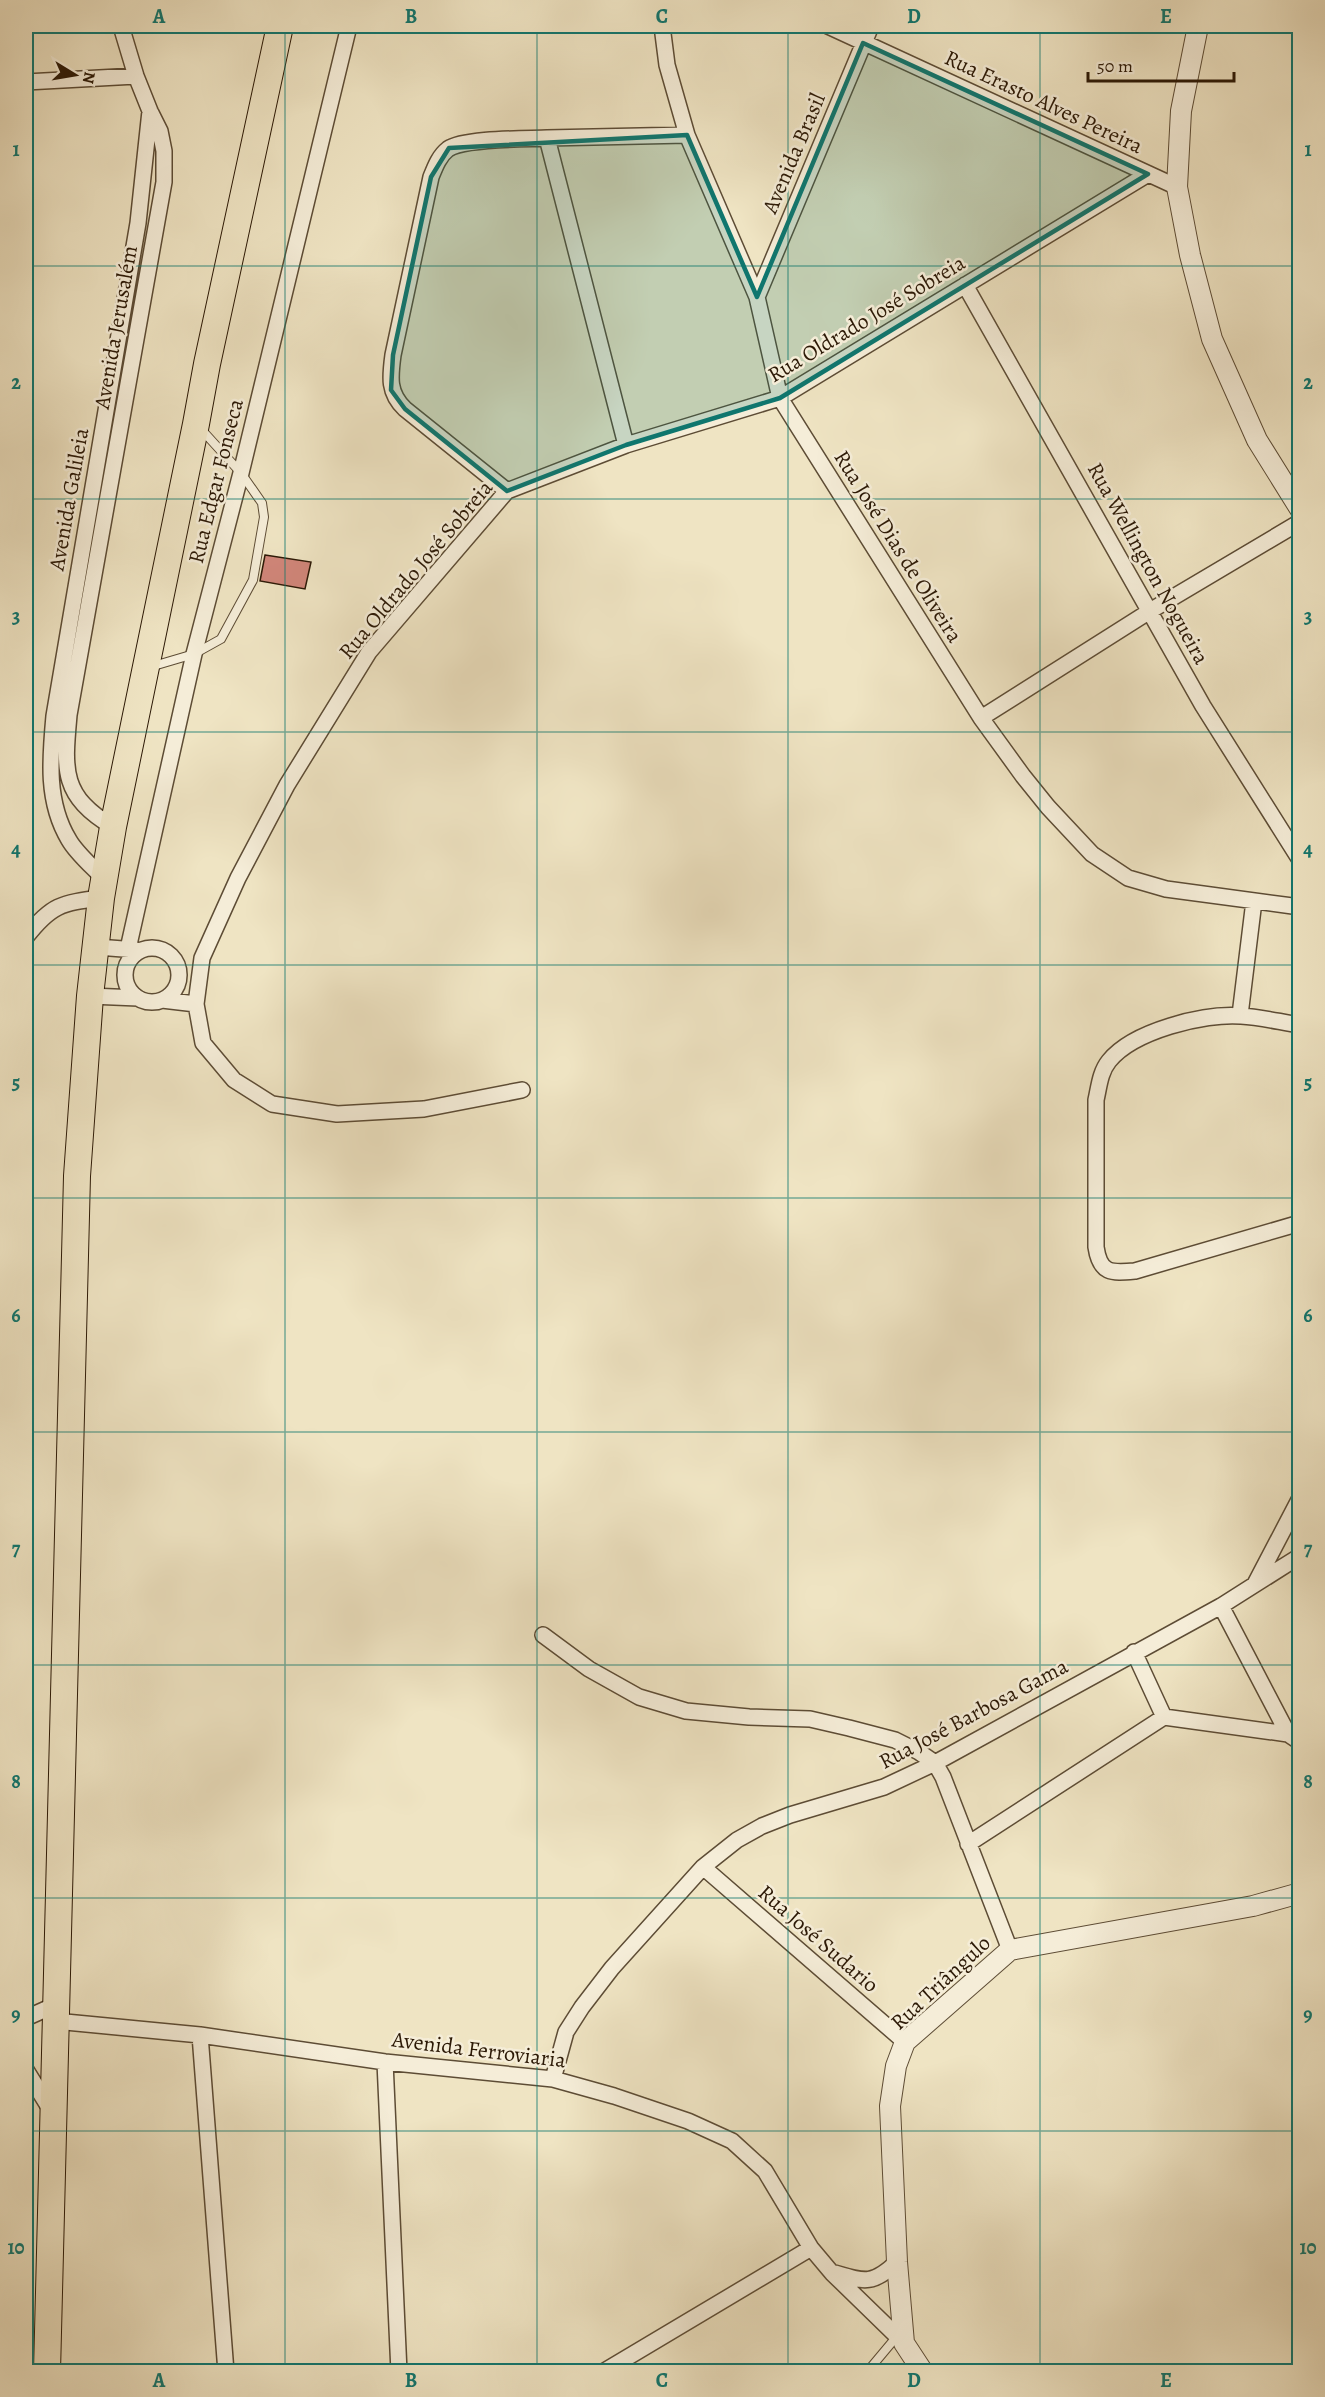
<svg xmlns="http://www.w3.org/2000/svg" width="1325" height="2397" font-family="Alegreya,serif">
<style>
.building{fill:#d1867a;stroke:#2c1906;stroke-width:1.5}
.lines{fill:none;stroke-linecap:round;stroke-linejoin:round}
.service-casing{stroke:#5d4c35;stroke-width:10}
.minor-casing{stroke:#5d4c35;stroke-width:18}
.tertiary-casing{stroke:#5d4c35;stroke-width:22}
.trunk-casing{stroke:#2c1906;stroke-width:28}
.service{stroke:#f5edd8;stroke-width:8}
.minor{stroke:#f5edd8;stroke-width:15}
.tertiary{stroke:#f5edd8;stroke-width:20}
.trunk{stroke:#efe4c3;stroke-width:26}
.marked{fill:#0f766e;fill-opacity:0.2;stroke:#0f766e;stroke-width:4.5;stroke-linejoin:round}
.grid{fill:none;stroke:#0f766e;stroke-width:1.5;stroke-opacity:0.55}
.labels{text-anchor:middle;stroke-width:5;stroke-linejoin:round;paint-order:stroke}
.street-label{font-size:22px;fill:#2c1906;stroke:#f5edd8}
.neatline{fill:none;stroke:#0f766e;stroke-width:2}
.grid-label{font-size:20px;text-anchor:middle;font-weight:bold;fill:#0f766e}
</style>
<rect width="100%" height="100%" fill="#efe4c3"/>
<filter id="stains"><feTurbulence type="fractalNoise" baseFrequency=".00333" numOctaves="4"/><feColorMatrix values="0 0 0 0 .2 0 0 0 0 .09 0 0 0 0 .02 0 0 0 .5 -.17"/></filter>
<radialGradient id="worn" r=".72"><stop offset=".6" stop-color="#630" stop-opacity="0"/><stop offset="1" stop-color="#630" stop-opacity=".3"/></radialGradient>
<path class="building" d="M265,555l46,7 -6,27 -45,-8z"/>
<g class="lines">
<g class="service-casing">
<path id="service" d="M150,667l44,-13 27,-15 32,-59 11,-63 -2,-14 -21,-30 -40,-44
M867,2372l31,-37"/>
</g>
<g class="minor-casing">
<path id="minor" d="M662,26l5,39 20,70 70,162 23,101 201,320 42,58 25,31 44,47 36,24 38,11 134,18
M828,26l349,161
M26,82l110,-6
M547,138l140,-3
M965,285l238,421 97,154
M757,297l114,-271
M507,491l-102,-82c-17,-16 -15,-32 -12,-54l38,-178c4,-10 8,-21 17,-28 16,-11 78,-10 99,-11l79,307
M981,718l169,-107 150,-89
M113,827c-52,-31 -49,-57 -44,-112l95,-533v-31l-4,-20 -10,-20 -14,-35 -15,-50
M104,879c-11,-12 -27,-25 -35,-39 -23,-38 -19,-81 -15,-124l84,-493 12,-112
M26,937c25,-32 35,-34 75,-39
M97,947l39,3
M125 975a27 27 0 1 1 54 0a27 27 0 1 1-54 0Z
M128,949l66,-295 47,-181 108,-447
M90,996l48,2
M162,1000l34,4
M1240,1015l14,-114
M1300,1025c-20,-3 -40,-8 -59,-9 -37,-3 -108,15 -132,45 -9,11 -10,26 -13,39v147c4,27 15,26 39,24l165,-48
M522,1090l-98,19 -87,5 -65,-10 -38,-24 -31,-37 -7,-39 6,-46 36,-80 49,-93 82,-133 138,-161 119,-46 154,-47 368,-224
M1255,1584l45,-86
M1221,1606l67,128
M543,1635l46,34 50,28 47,14 63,6 61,2 39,9 46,12 24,12 16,11 8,14 67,173
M1134,1652l30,65
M968,1844l196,-127 124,17 12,8
M703,1867l202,175
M26,2018l29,-13
M55,2021l145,14 185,27 168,17 61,17 74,25 44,20 33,30 46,77 21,25 72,70
M200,2035l26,337
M385,2062l14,310
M26,2070l26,42
M553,2079l13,-47 16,-25 30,-39 91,-101 34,-27 25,-14 28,-11 94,-28 51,-24 286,-157 79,-50
M835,2273c30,9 38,12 62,-11
M603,2372l208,-124"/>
</g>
<g class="tertiary-casing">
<path id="tertiary" d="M1198,26l-17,85 -4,76 13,68 22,84 45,101 43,69
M923,2372l-19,-29 -7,-81 -7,-156 6,-40 9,-24 105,-92 243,-44 47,-13"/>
</g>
<g class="trunk-casing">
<path id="trunk" d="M47,2372l30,-1196 13,-180 11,-98 12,-71 83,-403 11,-60 73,-338"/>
</g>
<use href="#service" class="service"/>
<use href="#minor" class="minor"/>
<use href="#tertiary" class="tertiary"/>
<use href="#trunk" class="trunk"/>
</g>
<path class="marked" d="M863,43l285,131 -368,224 -154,47 -119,46 -102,-82 -14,-19 2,-35 38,-178 18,-29 238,-13 70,162z"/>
<path class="grid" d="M285,26v2346M537,26v2346M788,26v2346M1040,26v2346M26,266h1274M26,499h1274M26,732h1274M26,965h1274M26,1198h1274M26,1432h1274M26,1665h1274M26,1898h1274M26,2131h1274"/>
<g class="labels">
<g class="street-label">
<text transform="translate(1044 101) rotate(25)" y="8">Rua Erasto Alves Pereira</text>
<text transform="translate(793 153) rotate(-67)" y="8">Avenida Brasil</text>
<text transform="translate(866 318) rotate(-31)" y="8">Rua Oldrado José Sobreia</text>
<text transform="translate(115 327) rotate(-80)" y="8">Avenida Jerusalém</text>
<text transform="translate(215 481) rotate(-76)" y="8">Rua Edgar Fonseca</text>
<text transform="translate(68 499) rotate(-80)" y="8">Avenida Galileia</text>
<text transform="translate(899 546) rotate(58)" y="8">Rua José Dias de Oliveira</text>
<text transform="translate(1149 563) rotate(61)" y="8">Rua Wellington Nogueira</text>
<text transform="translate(415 569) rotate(-50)" y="8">Rua Oldrado José Sobreia</text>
<text transform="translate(973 1713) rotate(-28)" y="8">Rua José Barbosa Gama</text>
<text transform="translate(819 1938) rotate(41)" y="8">Rua José Sudario</text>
<text transform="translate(940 1982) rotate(-43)" y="8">Rua Triângulo</text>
<text transform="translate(479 2049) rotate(7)" y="8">Avenida Ferroviaria</text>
</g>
</g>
<rect width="1325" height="2397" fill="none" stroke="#efe4c3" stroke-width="66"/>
<g transform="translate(75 75) rotate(101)" stroke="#f5edd8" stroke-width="4.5" paint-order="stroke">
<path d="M0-4.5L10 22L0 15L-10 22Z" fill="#2c1906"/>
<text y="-9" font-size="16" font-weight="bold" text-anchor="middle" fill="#2c1906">N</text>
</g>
<path d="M1088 72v9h146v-9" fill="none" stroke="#2c1906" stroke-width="3"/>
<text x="1097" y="72" font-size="18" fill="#2c1906" stroke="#f5edd8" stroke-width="4.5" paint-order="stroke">50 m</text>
<rect x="33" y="33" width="1259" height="2331" class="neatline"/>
<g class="grid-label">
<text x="159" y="23">A</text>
<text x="411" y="23">B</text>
<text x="662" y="23">C</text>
<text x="914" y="23">D</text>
<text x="1166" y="23">E</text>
<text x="16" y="156">1</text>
<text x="1308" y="156">1</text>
<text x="16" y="389">2</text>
<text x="1308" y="389">2</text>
<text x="16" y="623">3</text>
<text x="1308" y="623">3</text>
<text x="16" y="856">4</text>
<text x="1308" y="856">4</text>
<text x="16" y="1089">5</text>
<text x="1308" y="1089">5</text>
<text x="16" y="1322">6</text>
<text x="1308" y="1322">6</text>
<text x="16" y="1555">7</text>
<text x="1308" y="1555">7</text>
<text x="16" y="1788">8</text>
<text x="1308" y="1788">8</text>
<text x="16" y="2021">9</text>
<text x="1308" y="2021">9</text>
<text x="16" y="2254">10</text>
<text x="1308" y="2254">10</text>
<text x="159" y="2387">A</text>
<text x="411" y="2387">B</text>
<text x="662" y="2387">C</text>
<text x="914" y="2387">D</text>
<text x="1166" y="2387">E</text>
</g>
<rect width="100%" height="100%" filter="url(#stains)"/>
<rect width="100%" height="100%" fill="url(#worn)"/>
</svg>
